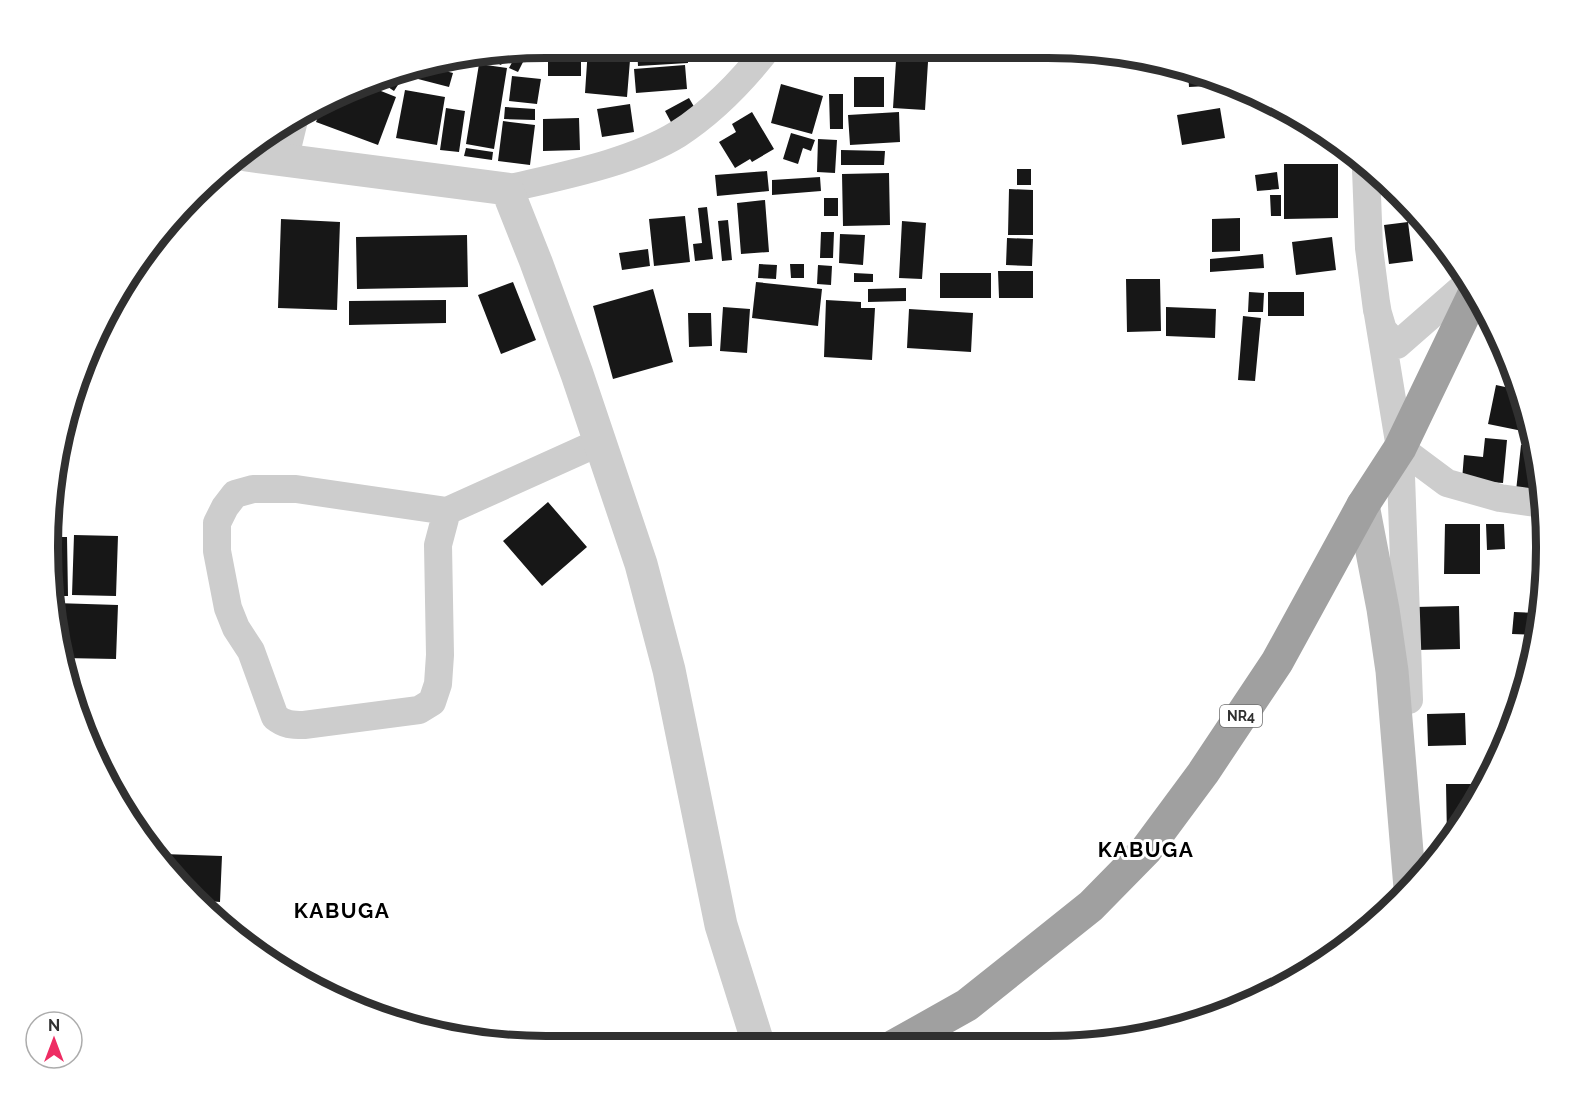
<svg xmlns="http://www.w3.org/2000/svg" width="1595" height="1094" font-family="Raleway,sans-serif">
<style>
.building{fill:#171717}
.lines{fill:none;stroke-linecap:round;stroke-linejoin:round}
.minor{stroke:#cdcdcd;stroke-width:28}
.tertiary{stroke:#cdcdcd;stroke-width:33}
.secondary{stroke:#bababa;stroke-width:33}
.trunk{stroke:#a0a0a0;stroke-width:33}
.labels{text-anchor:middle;stroke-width:6;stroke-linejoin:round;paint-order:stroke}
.shield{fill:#fff;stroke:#6e6e6e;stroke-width:1.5}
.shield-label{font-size:14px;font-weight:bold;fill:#303030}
.district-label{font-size:21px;font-weight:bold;letter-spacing:1.5px;fill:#000;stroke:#fff}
.rim{fill:none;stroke:#303030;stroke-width:8}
</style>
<rect width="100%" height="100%" fill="#fff"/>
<path class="building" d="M588,48h43l-4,49 -42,-4z
M637,48h50l1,15 -50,3z
M526,51l2,1 -10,20 -9,-4 8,-15z
M507,55l-6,10 -14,-7z
M548,55l33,1v20h-33z
M896,61l32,1 -3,48 -32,-2z
M479,64l28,4 -13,81 -28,-5z
M685,65l2,24 -51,4 -2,-24z
M430,67l23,6 -4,14 -31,-8 3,-10z
M407,71l-13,20 -15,-10 8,-7z
M1188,72l39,13 -38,2z
M512,76l29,3 -4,25 -28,-3z
M854,77h30v30h-30z
M781,84l42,12 -11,38 -41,-11z
M366,85l30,12 -18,48 -62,-23 6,-15z
M405,90l40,7 -8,48 -41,-7z
M829,94h14v35h-13z
M689,98l7,12 -24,14 -7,-13z
M630,104l4,28 -32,5 -5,-28z
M505,107l30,2v11l-31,-1z
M446,108l19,3 -6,41 -19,-2z
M1220,108l5,30 -43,7 -5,-30z
M752,112l22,37 -22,13 -2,-3 -15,9 -16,-26 17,-10 -4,-8z
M899,112l1,30 -50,3 -2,-30z
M579,118l1,32 -37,1v-32z
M503,121l32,4 -5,40 -32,-4z
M791,133l24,7 -4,11 -8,-3 -5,16 -15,-5z
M818,139l19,1 -2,33 -18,-1z
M466,148l27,4 -1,8 -28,-4z
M841,150l44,1 -1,14h-43z
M1284,164h54v54l-54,1z
M1017,169h14v16h-14z
M767,171l2,20 -52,5 -2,-21z
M1277,172l2,17 -22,2 -2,-16z
M889,173l1,52 -47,1 -1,-52z
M820,177l1,14 -49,4v-15z
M1384,182l11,8v8h-11z
M1009,189l24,1v45h-25z
M1270,195h11v21h-10z
M1402,195l16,20 -18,-2z
M824,198h14v18h-14z
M765,200l4,52 -28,2 -4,-51z
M707,207l6,52 -18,2 -2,-17 9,-1 -4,-35z
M685,216l5,46 -36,4 -5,-47z
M1240,218v33l-28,1v-33z
M281,219l59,3 -3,88 -59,-2z
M728,220l4,40 -10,1 -4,-40z
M902,221l24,2 -4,56 -23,-1z
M1408,222l5,39 -24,3 -5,-39z
M821,232h13l-1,26h-13z
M840,234l25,1 -2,30 -24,-2z
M467,235l1,52 -111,2 -1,-52z
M1332,237l4,33 -40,5 -4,-33z
M1007,238l26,1 -1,27 -26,-1z
M648,249l2,17 -28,4 -3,-17z
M1263,254l1,14 -54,4v-13z
M759,264l18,1 -1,14 -18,-1z
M790,264h14v14h-13z
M818,265l14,1 -1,19 -14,-1z
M998,271h35v27h-34z
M854,273l19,1v8h-19z
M940,273h51v25h-51z
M1126,279h34l1,52 -34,1z
M513,282l23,58 -35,14 -23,-59z
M756,282l66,7 -4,37 -66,-8z
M906,288v13l-38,1v-13z
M653,289l20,73 -60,17 -20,-73z
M1249,292l15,1 -1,19h-15z
M1268,292h36v24h-36z
M446,300v23l-97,2v-24z
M826,300l35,2v6h14l-3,52 -48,-3z
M723,307l27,2 -3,44 -27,-2z
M1166,307l50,2 -1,29 -49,-2z
M909,309l64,4 -2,39 -64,-4z
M688,313h23l1,33 -23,1z
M1243,316l18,2 -6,63 -17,-1z
M1496,385l23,5 13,43 -44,-9z
M1485,438l22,2 -4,43 -41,-3 2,-25 19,2z
M1521,445l15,1 6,48 -26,-3z
M548,502l39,45 -45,39 -39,-45z
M1445,524h35v50h-36z
M1486,524h18l1,25 -18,1z
M74,535l44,1 -2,60 -44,-1z
M51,537h16l1,59h-14z
M55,603l63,2 -2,54 -53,-1 -5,-13z
M1459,606l1,43 -44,1 -1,-43z
M1514,612l26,1 -2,22 -26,-1z
M1465,713l1,32 -38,1 -1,-32z
M1446,784h38l-21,40 -11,13h-5z
M163,854l59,2 -2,46 -26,-2 -32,-42z"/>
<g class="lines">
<path class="minor" d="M284,161l10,-41
M1366,169l3,79 8,62 6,20 14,15 72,-63
M507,189c54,-13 124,-26 171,-55 34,-22 65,-54 90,-86
M1376,302l24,146 9,252
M1400,448l47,35 53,15 43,6
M447,511l-9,34 2,110 -2,29 -6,18 -13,8 -115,15c-12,0 -19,0 -29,-8l-24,-66 -15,-23 -8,-20 -11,-57v-28l8,-16 10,-13 18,-5h43l151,22 153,-69"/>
<path class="tertiary" d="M246,155l261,34 29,73 41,112 64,190 28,106 52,255 38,121"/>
<path class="secondary" d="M1363,505l20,104 9,62 18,217"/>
<path class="trunk" d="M894,1046l73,-41 124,-99 55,-56 57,-77 74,-111 86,-157 37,-57 75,-156"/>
</g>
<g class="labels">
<rect class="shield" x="1220" y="705" width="42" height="22" rx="4.5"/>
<g class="shield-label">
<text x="1241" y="721">NR4</text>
</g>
<g class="district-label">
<text x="1146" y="857">KABUGA</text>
<text x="342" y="918">KABUGA</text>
</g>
</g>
<path d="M0 0H1595V1094H0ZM546 58H1048A488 488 0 0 1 1536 546V548A488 488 0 0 1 1048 1036H546A488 488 0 0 1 58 548V546A488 488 0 0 1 546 58Z" fill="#fff" fill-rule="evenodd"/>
<path class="rim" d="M546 58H1048A488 488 0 0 1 1536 546V548A488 488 0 0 1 1048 1036H546A488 488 0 0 1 58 548V546A488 488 0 0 1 546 58Z"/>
<g transform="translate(54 1040)"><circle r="28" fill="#ffffff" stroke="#acacac" stroke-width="1.5"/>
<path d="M0-4.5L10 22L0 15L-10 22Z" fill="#ee2c63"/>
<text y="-9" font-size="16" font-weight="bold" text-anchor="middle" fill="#303030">N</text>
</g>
</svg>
